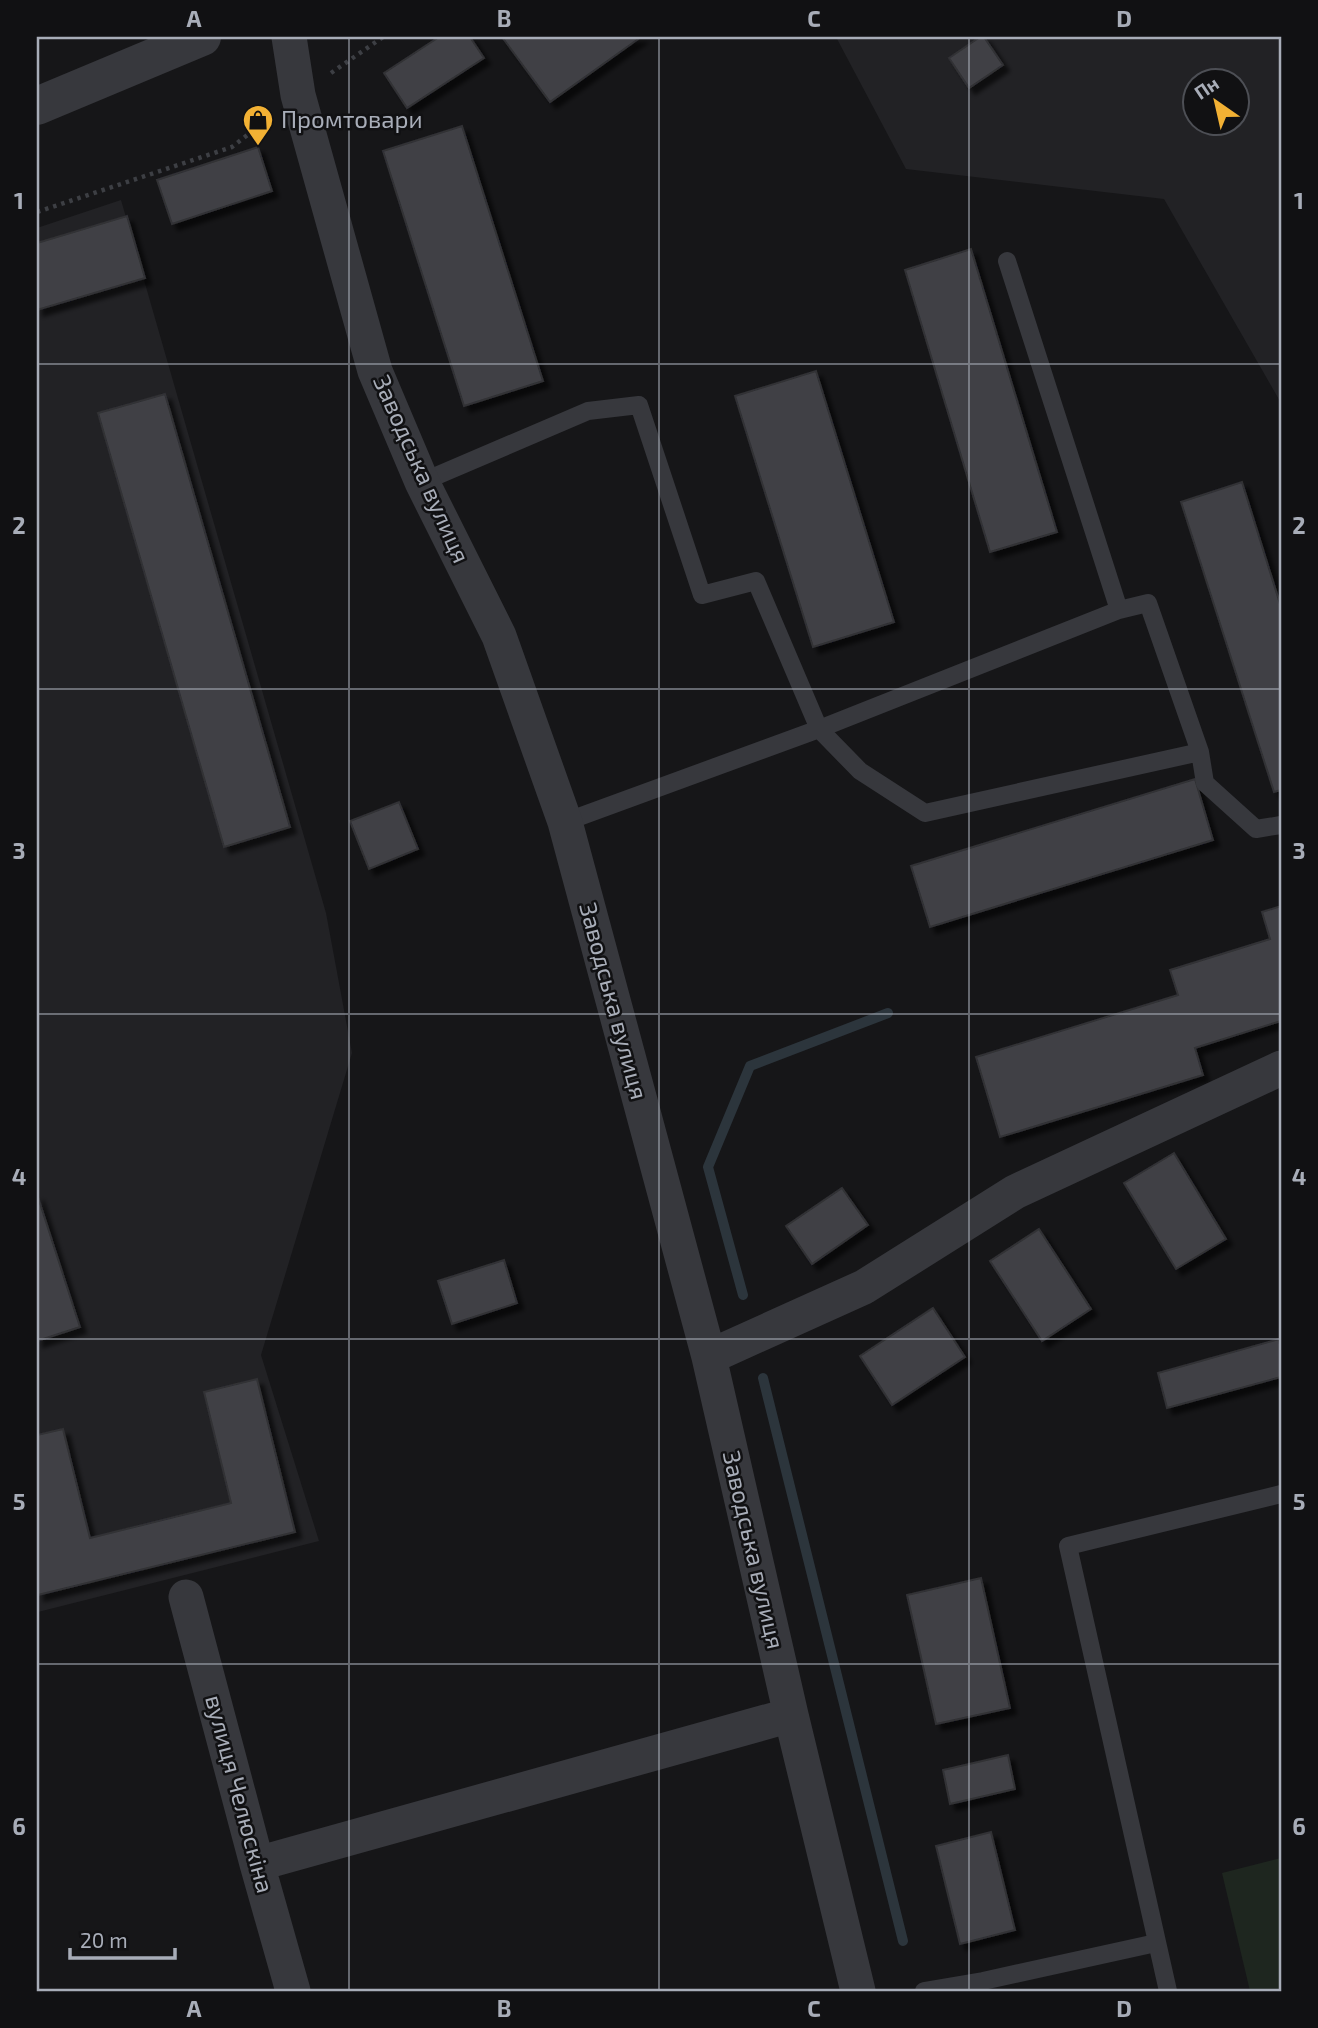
<svg xmlns="http://www.w3.org/2000/svg" width="1318" height="2028" font-family="'Exo 2',sans-serif">
<style>
.built{fill:#222225;fill-rule:evenodd}
.green{fill:#1e261f}
.lines{fill:none;stroke-linecap:round;stroke-linejoin:round}
.stream{stroke:#2c353c;stroke-width:10}
.building{fill:#404145;stroke:#303034;stroke-width:2;filter:url(#shadow)}
.path{stroke:#3d3f44;stroke-width:4.5;stroke-dasharray:3.5 5;stroke-linecap:butt}
.service{stroke:#37383d;stroke-width:18}
.minor{stroke:#37383d;stroke-width:35}
.tertiary{stroke:#37383d;stroke-width:38}
.grid{fill:none;stroke:#a8adb8;stroke-width:2;stroke-opacity:0.55}
.labels{text-anchor:middle;stroke-width:5;stroke-linejoin:round;paint-order:stroke}
.poi-label{font-size:24px;fill:#a8adb8;stroke:#111113;text-anchor:start}
.street-label{font-size:24px;fill:#a8adb8;stroke:#111113}
.neatline{fill:none;stroke:#a8adb8;stroke-width:2.5}
.grid-label{font-size:23px;text-anchor:middle;font-weight:bold;fill:#a8adb8}
</style>
<defs>
<filter id="shadow"><feDropShadow dx="6" dy="6" stdDeviation="2" flood-color="#0009"/></filter>
</defs>
<rect width="100%" height="100%" fill="#161618"/>
<path class="built" d="M836,37h445v366l-117,-204 -258,-30zM1196,80h42v42h-42z
M121,200l205,713 26,140 -91,302 58,186 -281,71 -1,-1384z"/>
<path class="green" d="M1281,1858v133h-31l-28,-118z"/>
<g class="lines">
<path class="stream" d="M743,1295l-35,-128 42,-101 138,-53
M763,1378l140,563"/>
</g>
<path class="building" d="M439,37h31l14,21 -77,50 -23,-35z
M502,37h139l-91,65z
M980,37h4l19,28 -34,23 -20,-30z
M462,126l81,255 -79,25 -81,-255z
M258,147l14,44 -100,33 -15,-44z
M127,216l18,62 -108,32v-67z
M971,249l86,283 -67,20 -85,-282z
M816,371l78,251 -81,25 -78,-251z
M165,394l125,433 -66,20 -126,-434z
M1242,482l39,125v183l-7,2 -93,-290z
M1195,779l18,61 -283,87 -19,-61z
M399,802l19,47 -49,20 -19,-48z
M1281,906v115l-86,27 8,27 -203,62 -24,-80 202,-62 -8,-25 100,-31 -8,-27z
M1174,1153l52,86 -50,30 -52,-86z
M842,1188l26,37 -56,39 -26,-38z
M37,1194l43,133 -43,14z
M1039,1229l52,80 -49,32 -52,-80z
M504,1260l13,43 -65,21 -14,-43z
M933,1308l32,49 -73,48 -32,-49z
M1279,1339l2,10v28l-114,31 -9,-35z
M257,1379l38,153 -257,63 -1,-160 26,-6 27,109 141,-35 -27,-111z
M981,1578l29,130 -74,16 -29,-129z
M1008,1755l7,34 -65,15 -7,-34z
M991,1832l24,98 -55,14 -24,-98z"/>
<g class="lines">
<path class="path" d="M331,73l52,-36
M37,212l195,-65 36,-28"/>
<path class="service" d="M1007,261l112,349
M422,482l166,-71 51,-6 63,190 54,-14 63,148 41,42 65,42 275,-61 -52,-149 -29,7 -300,119 -254,93
M1200,752l5,31 51,46 25,-4
M924,1991l59,-10 173,-38
M1168,1991l-100,-445 213,-52"/>
<path class="minor" d="M289,37l9,58 77,276 47,111 77,154 66,186 144,535 82,358 67,276
M709,1357l155,-70 151,-95 266,-124
M186,1597l71,267 36,127
M257,1864l534,-149"/>
<path class="tertiary" d="M37,106l165,-69"/>
</g>
<path class="grid" d="M349,37v1954M659,37v1954M969,37v1954M37,364h1244M37,689h1244M37,1014h1244M37,1339h1244M37,1664h1244"/>
<defs>
<g id="shop-pin" transform="scale(1.575)"><path d="M0 17L-7.5 6A9.5 9.5 0 1 1 7.5 6Z" fill="#f2b134" stroke="#111113"/><path d="M-5-2.5h2.3a2.7 3.5 0 0 1 5.4 0H5L5.5 6h-11ZM-1.5-2.5h3a1.5 2.3 0 0 0-3 0Z" fill="#111"/></g>
</defs>
<g fill-rule="evenodd">
<use href="#shop-pin" x="258" y="120"/>
</g>
<g class="labels">
<g class="poi-label">
<text x="281" y="128">Промтовари</text>
</g>
<g class="street-label">
<text transform="translate(421 469) rotate(66)" y="8">Заводська вулиця</text>
<text transform="translate(613 1001) rotate(75)" y="8">Заводська вулиця</text>
<text transform="translate(753 1550) rotate(77)" y="8">Заводська вулиця</text>
<text transform="translate(239 1794) rotate(75)" y="8">вулиця Челюскіна</text>
</g>
</g>
<rect width="1318" height="2028" fill="none" stroke="#111113" stroke-width="77"/>
<g transform="translate(1216 102) rotate(326)"><circle r="33" fill="#111113" stroke="#4d4f55" stroke-width="2"/>
<path d="M0-5L12 26L0 18L-12 26Z" fill="#f2b134"/>
<text y="-10" font-size="19" font-weight="bold" text-anchor="middle" fill="#a8adb8">Пн</text>
</g>
<path d="M70 1948v10h105v-10" fill="none" stroke="#a8adb8" stroke-width="3.5"/>
<text x="80" y="1948" font-size="21" fill="#a8adb8" stroke="#111113" stroke-width="5" paint-order="stroke">20 m</text>
<rect x="38" y="38" width="1242" height="1952" class="neatline"/>
<g class="grid-label">
<text x="194" y="27">A</text>
<text x="504" y="27">B</text>
<text x="814" y="27">C</text>
<text x="1124" y="27">D</text>
<text x="19" y="209">1</text>
<text x="1299" y="209">1</text>
<text x="19" y="534">2</text>
<text x="1299" y="534">2</text>
<text x="19" y="859">3</text>
<text x="1299" y="859">3</text>
<text x="19" y="1185">4</text>
<text x="1299" y="1185">4</text>
<text x="19" y="1510">5</text>
<text x="1299" y="1510">5</text>
<text x="19" y="1835">6</text>
<text x="1299" y="1835">6</text>
<text x="194" y="2017">A</text>
<text x="504" y="2017">B</text>
<text x="814" y="2017">C</text>
<text x="1124" y="2017">D</text>
</g>
</svg>
